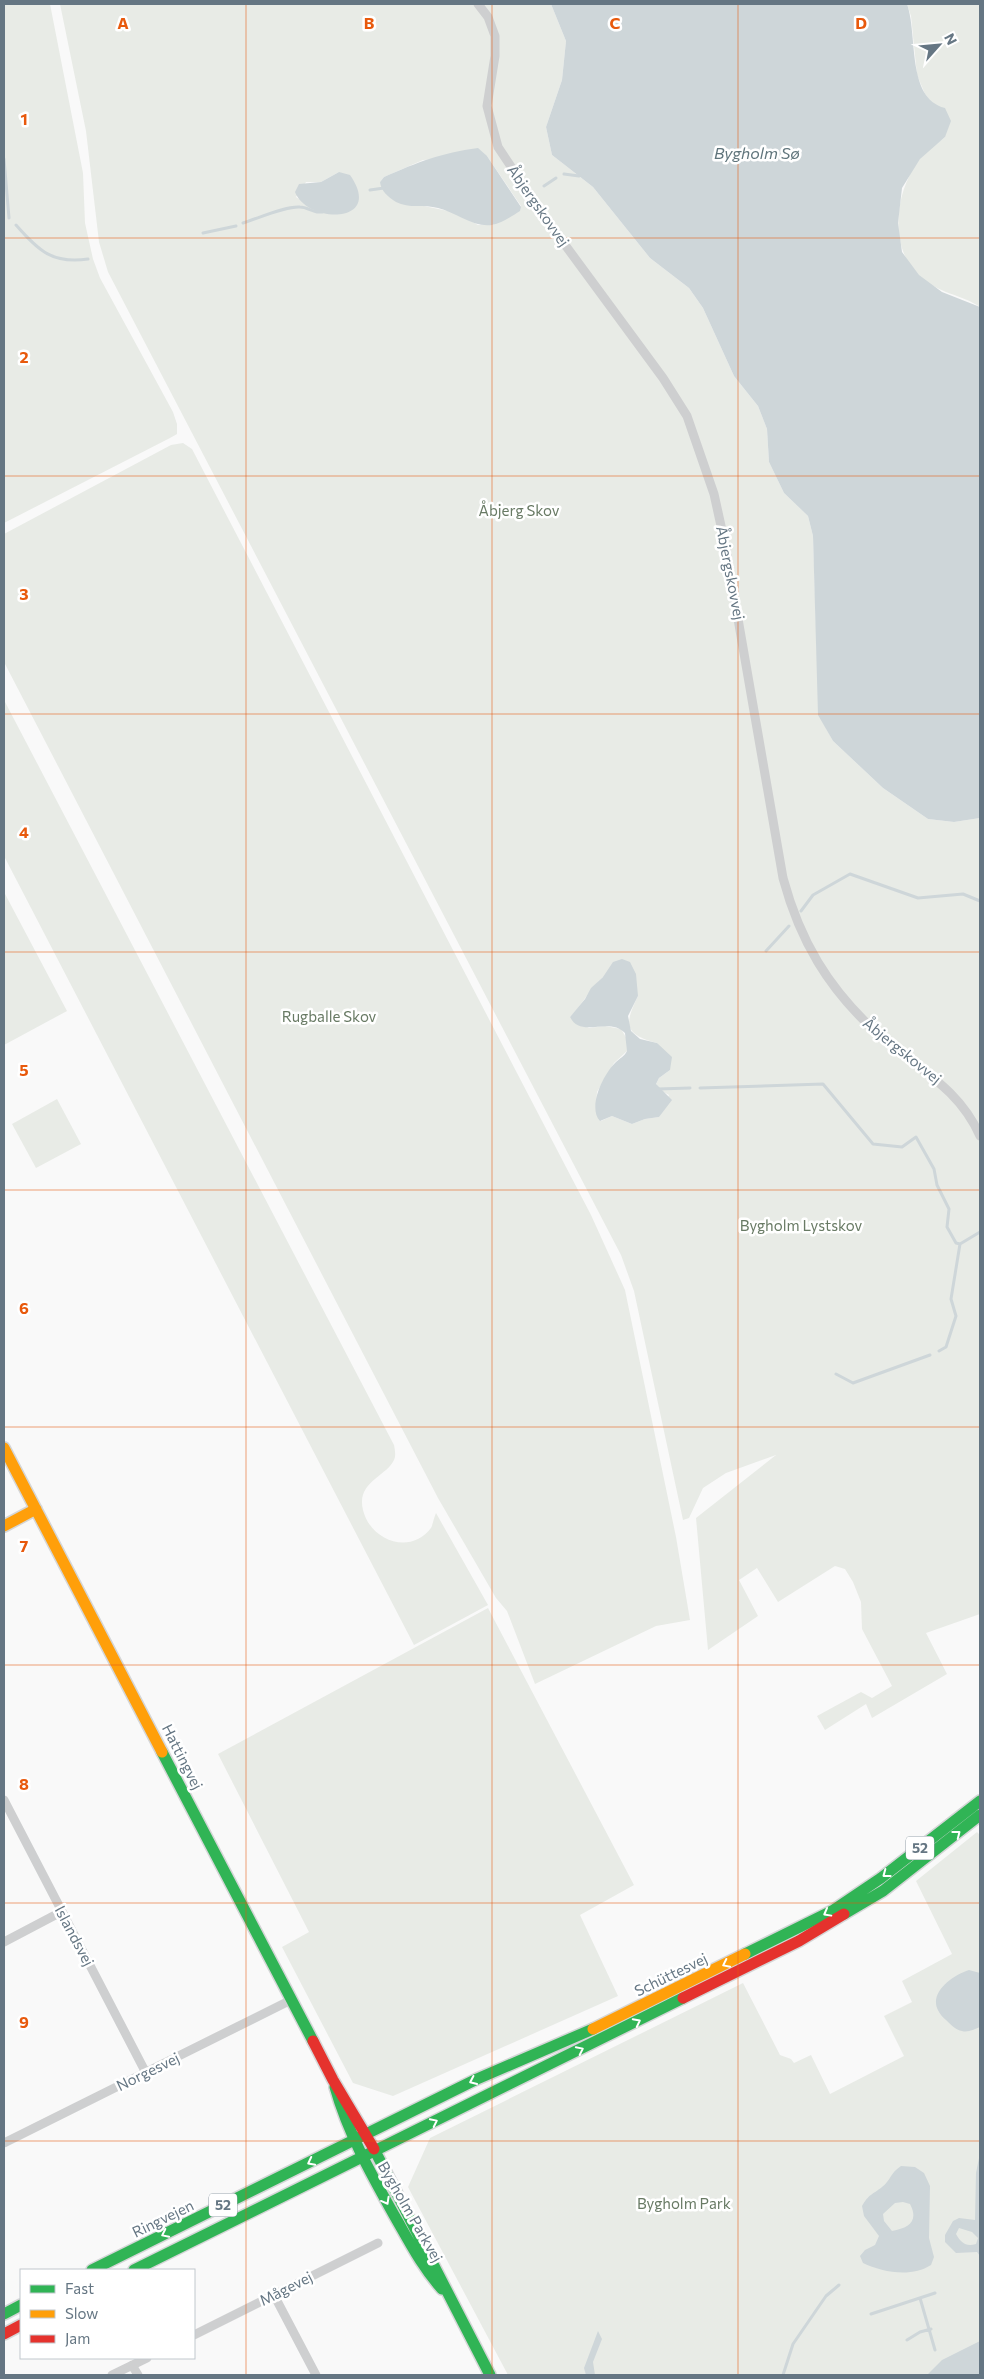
<svg xmlns="http://www.w3.org/2000/svg" width="984" height="2379" font-family="Commissioner,sans-serif">
<style>
.green{fill:#e8ebe6;fill-rule:evenodd}
.water{fill:#ced6d9;fill-rule:evenodd}
.lines{fill:none;stroke-linecap:round;stroke-linejoin:round}
.stream{stroke:#ced6d9;stroke-width:3}
.fast-casing{stroke:#d5d6d7;stroke-width:14}
.slow-casing{stroke:#d5d6d7;stroke-width:14}
.jam-casing{stroke:#d5d6d7;stroke-width:14}
.street{stroke:#cecfd0;stroke-width:9}
.fast{stroke:#30b455;stroke-width:11}
.slow{stroke:#ff9f0a;stroke-width:11}
.jam{stroke:#e5322d;stroke-width:11}
.oneway{stroke:#fff}
.grid{fill:none;stroke:#e8590c;stroke-width:1;stroke-opacity:0.55}
.labels{text-anchor:middle;stroke-width:5;stroke-linejoin:round;paint-order:stroke}
.shield{fill:#fff;stroke:#939fa8;stroke-width:1}
.shield-label{font-size:14px;font-weight:bold;fill:#657683}
.street-label{font-size:15px;fill:#657683;stroke:#fff}
.park-label{font-size:15px;fill:#687a64;stroke:#fff}
.water-label{font-size:16px;font-style:italic;fill:#60757c;stroke:#fff}
.grid-label{font-size:16px;text-anchor:middle;font-weight:bold;fill:#e8590c;stroke:#fff;stroke-width:5;stroke-linejoin:round;paint-order:stroke}
</style>
<rect width="100%" height="100%" fill="#f9f9f9"/>
<path class="green" d="M4,4h46l33,169 2,50 8,36 7,19 73,134 4,12v10l-7,4 -166,85z
M60,4h491l15,37 -4,39 -16,47 6,28 41,32 57,71 39,30 14,20 31,68 24,30 9,23 2,33 15,31 24,23 5,20 6,179 14,26 50,47 45,31 26,3 26,-4v796l-54,19 21,41 -75,44 -6,-14 -41,26 -8,-14 44,-24 11,6 20,-12 -30,-57 -1,-27 -8,-20 -8,-13 -10,-3 -57,36 -21,-34 -18,12 19,36 -50,34 -12,-132 80,-63 -50,18 -23,15 -14,30 -6,2 -49,-229 -13,-36 -513,-983 -9,-30 -13,-111zM487,156l34,50 -28,19h-15l-25,-13 -29,-6 -44,-24 4,-5 39,-17zM339,172l-27,36 -16,-11 10,-15h15zM603,977l35,19c-14,29 -14,38 19,47l13,27 -11,8 -3,6 2,5 11,6 -10,22 -14,2 -13,5 -20,-8 -11,5 -5,-15 1,-14 17,-29 13,-12v-12l-6,-10 -16,-3 -16,2 -19,-11c13,-13 20,-29 33,-40z
M907,4h73v303c-19,-13 -41,-13 -61,-31 -31,-30 -24,-84 0,-116 6,-9 18,-16 26,-23l-11,-32 -9,-11 -8,-19 -6,-59z
M183,443l9,6 399,766 34,75 51,247 14,83 -34,6 -121,58 -28,-73 -11,-13 -58,-100 -434,-836v-128l167,-89z
M4,700l390,745c1,5 2,11 0,15 -7,16 -38,22 -31,50 7,30 47,46 68,18 2,-4 3,-11 5,-15l52,92 -74,40 -410,-789z
M4,892l63,119 -63,34z
M57,1099l24,45 -45,24 -24,-44z
M488,1608l146,277 -54,30 38,81 -225,100 -40,-13 -71,-136 27,-15 -91,-178z
M977,1832l3,3v540h-472l-100,-188 22,-49 313,-155 37,72 11,4 3,4 17,-8 19,39 74,-38 -20,-40 28,-14 -10,-21 50,-27 -36,-73z"/>
<path class="water" d="M551,4h356c11,31 -1,94 38,104l6,13 -6,16 -25,22 -18,29 -4,35 4,29 17,23 23,17 38,15v511l-26,4 -26,-3 -45,-31 -50,-47 -15,-26 -5,-179 -5,-20 -24,-23 -15,-31 -2,-33 -9,-23 -24,-30 -31,-68 -14,-20 -39,-30 -57,-71 -41,-32 -6,-28 16,-47 4,-39z
M478,148l9,8 34,51 -1,4c-8,5 -18,12 -28,14 -18,3 -37,-13 -54,-17 -14,-4 -29,1 -42,-6 -8,-5 -15,-11 -16,-20l4,-5c34,-15 57,-24 94,-29z
M339,172l11,3c35,50 -43,49 -55,17l4,-8 22,-2z
M622,959l8,3 6,12 2,22 -10,20 3,15 9,8 17,4 15,14 -2,13 -11,8 -3,6 16,16 -13,17 -14,2 -13,5 -20,-8 -12,5c-13,-14 4,-48 16,-59 4,-4 8,-5 11,-11l-2,-18c-16,-17 -44,6 -55,-16l15,-18 6,-11 12,-11 10,-15z
M969,1970l11,3v54c-6,2 -12,6 -18,4 -6,-1 -12,-7 -16,-11 -25,-21 2,-43 23,-50z
M980,2153v103l-3,-4 -21,1 -11,-11v-7l8,-14 6,-3 16,2 1,-47zM959,2228l13,4 6,6 -2,6c-10,3 -15,-1 -20,-10z
M901,2166l14,1 9,6 6,13 -1,52 5,19 -3,8c-20,13 -49,7 -68,-2l-3,-7 5,-6 10,-5 4,-9 -15,-20 -2,-10c7,-12 10,-11 20,-19 9,-7 8,-14 19,-21zM903,2202l7,2c9,17 -1,24 -18,27l-8,-10 -1,-7 12,-11z
M598,2331l4,8 -9,23 2,13h-9l-2,-7z
M980,2341v34h-53l15,-15z"/>
<g class="lines">
<path class="stream" d="M4,159l5,59
M564,174l15,2
M544,186l12,-8
M370,190l14,-2
M243,223c16,-5 42,-17 57,-16 9,0 15,8 25,4
M16,225c23,26 36,39 72,34
M203,233l33,-7
M801,911l12,-16 37,-21 68,24 45,-4 17,7
M766,951l23,-25
M700,1088l123,-4 50,60 29,3 14,-10 18,32 3,16 12,24 -2,18 9,16 4,1 20,-12
M658,1089l32,-1
M939,1351l7,-4 10,-31 -5,-17 9,-55
M836,1374l17,9 77,-28
M920,2298l15,52
M871,2314l64,-21
M907,2340l13,-8 11,-3
M783,2375l10,-31 33,-48 13,-11"/>
<g class="fast-casing">
<path id="fast" d="M162,1752l151,289
M844,1914l39,-23 97,-76
M745,1954l87,-43 49,-33 99,-77
M335,2087c13,46 36,87 59,128 15,26 28,52 48,74
M374,2149l116,226
M92,2270l385,-191 116,-50
M134,2270l549,-272
M4,2314l17,-9"/>
</g>
<g class="slow-casing">
<path id="slow" d="M4,1448l158,304
M4,1526l32,-17
M593,2029l152,-75"/>
</g>
<g class="jam-casing">
<path id="jam" d="M683,1998l116,-57 45,-27
M313,2041l20,39 41,69
M4,2334l17,-9"/>
</g>
<path class="street" d="M478,4l10,13 7,19v20l-8,50 11,41 48,72 117,159 24,38 27,78 11,50 58,334c17,63 45,110 93,154 38,35 82,54 104,104
M4,1800l142,273
M4,1942l57,-30
M4,2143l287,-143
M274,2295l42,80
M194,2335l184,-92
M132,2365l6,10
M112,2375l35,-17"/>
<use href="#fast" class="fast"/>
<use href="#slow" class="slow"/>
<use href="#jam" class="jam"/>
</g>
<defs><path id="oneway-chevron" d="M-2-3.5L2.5 0L-2 3.5" fill="none" stroke-width="1.6" stroke-linecap="round" stroke-linejoin="round" transform="scale(1.25)"/></defs>
<g class="oneway">
<use href="#oneway-chevron" transform="translate(957 1834) rotate(-38)"/>
<use href="#oneway-chevron" transform="translate(886 1874) rotate(143)"/>
<use href="#oneway-chevron" transform="translate(827 1913) rotate(151)"/>
<use href="#oneway-chevron" transform="translate(726 1964) rotate(154)"/>
<use href="#oneway-chevron" transform="translate(637 2022) rotate(-27)"/>
<use href="#oneway-chevron" transform="translate(580 2050) rotate(-26)"/>
<use href="#oneway-chevron" transform="translate(473 2081) rotate(155)"/>
<use href="#oneway-chevron" transform="translate(434 2122) rotate(-26)"/>
<use href="#oneway-chevron" transform="translate(311 2162) rotate(153)"/>
<use href="#oneway-chevron" transform="translate(386 2201) rotate(61)"/>
<use href="#oneway-chevron" transform="translate(165 2234) rotate(154)"/>
</g>
<path class="grid" d="M246,4v2371M492,4v2371M738,4v2371M4,238h976M4,476h976M4,714h976M4,952h976M4,1190h976M4,1427h976M4,1665h976M4,1903h976M4,2141h976"/>
<g class="labels">
<g class="shield">
<rect x="906" y="1836.5" width="28" height="23" rx="4"/>
<rect x="209" y="2193.5" width="28" height="23" rx="4"/>
</g>
<g class="shield-label">
<text x="920" y="1853">52</text>
<text x="223" y="2210">52</text>
</g>
<g class="street-label">
<text transform="translate(538 206) rotate(55)" y="5">Åbjergskovvej</text>
<text transform="translate(730 573) rotate(79)" y="5">Åbjergskovvej</text>
<text transform="translate(902 1051) rotate(39)" y="5">Åbjergskovvej</text>
<text transform="translate(182 1757) rotate(63)" y="5">Hattingvej</text>
<text transform="translate(74 1936) rotate(62)" y="5">Islandsvej</text>
<text transform="translate(671 1975) rotate(-26)" y="5">Schüttesvej</text>
<text transform="translate(148 2072) rotate(-26)" y="5">Norgesvej</text>
<text transform="translate(410 2212) rotate(60)" y="5">Bygholm Parkvej</text>
<text transform="translate(163 2219) rotate(-26)" y="5">Ringvejen</text>
<text transform="translate(286 2289) rotate(-27)" y="5">Mågevej</text>
</g>
<g class="park-label">
<text x="519" y="516">Åbjerg Skov</text>
<text x="329" y="1022">Rugballe Skov</text>
<text x="801" y="1231">Bygholm Lystskov</text>
<text x="684" y="2209">Bygholm Park</text>
</g>
<g class="water-label">
<text x="757" y="159">Bygholm Sø</text>
</g>
</g>
<g class="grid-label">
<text x="123" y="29">A</text>
<text x="369" y="29">B</text>
<text x="615" y="29">C</text>
<text x="861" y="29">D</text>
<text x="24" y="125">1</text>
<text x="24" y="363">2</text>
<text x="24" y="600">3</text>
<text x="24" y="838">4</text>
<text x="24" y="1076">5</text>
<text x="24" y="1314">6</text>
<text x="24" y="1552">7</text>
<text x="24" y="1790">8</text>
<text x="24" y="2028">9</text>
</g>
<rect width="984" height="2379" fill="none" stroke="#657683" stroke-width="10"/>
<rect x="20" y="2269" width="175" height="90" fill="#ffffff" stroke="#c1c8cd"/>
<rect x="30" y="2285" width="25" height="8" fill="#30b455" stroke="#c1c8cd"/>
<text x="65" y="2294" font-size="15" fill="#657683">Fast</text>
<rect x="30" y="2310" width="25" height="8" fill="#ff9f0a" stroke="#c1c8cd"/>
<text x="65" y="2319" font-size="15" fill="#657683">Slow</text>
<rect x="30" y="2335" width="25" height="8" fill="#e5322d" stroke="#c1c8cd"/>
<text x="65" y="2344" font-size="15" fill="#657683">Jam</text>
<g transform="translate(939 45) rotate(63)" stroke="#ffffff" stroke-width="4" paint-order="stroke">
<path d="M0-4L9 19L0 12L-9 19Z" fill="#657683"/>
<text y="-8" font-size="14" font-weight="bold" text-anchor="middle" fill="#657683">N</text>
</g>
</svg>
